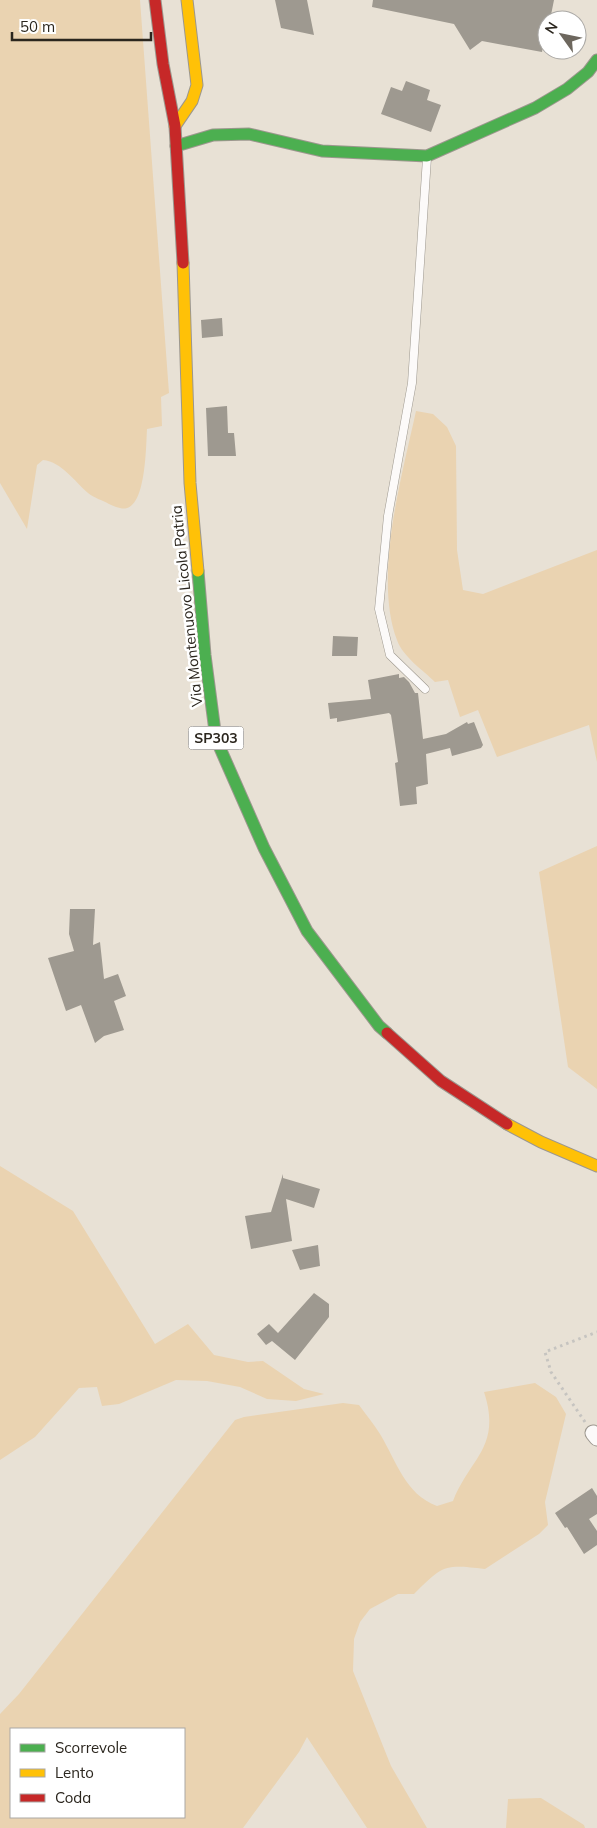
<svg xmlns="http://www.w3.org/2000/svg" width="597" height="1828" font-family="Mulish,sans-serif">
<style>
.green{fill:#ead3b1;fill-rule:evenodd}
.building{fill:#9e9990}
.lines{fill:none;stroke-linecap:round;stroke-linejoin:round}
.lane-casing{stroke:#9c978e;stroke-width:9}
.street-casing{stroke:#9c978e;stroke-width:17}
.fast-casing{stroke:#9c978e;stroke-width:13}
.slow-casing{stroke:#9c978e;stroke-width:13}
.jam-casing{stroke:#9c978e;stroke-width:13}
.path{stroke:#c6c4c0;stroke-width:3;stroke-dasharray:2.5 4;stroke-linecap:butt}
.lane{stroke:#fcfaf9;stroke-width:8}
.street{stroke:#fcfaf9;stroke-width:15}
.fast{stroke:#4caf50;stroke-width:11}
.slow{stroke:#ffc107;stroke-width:11}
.jam{stroke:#c62828;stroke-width:11}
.labels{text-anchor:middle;stroke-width:5;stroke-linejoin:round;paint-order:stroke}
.shield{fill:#fff;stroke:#6b6762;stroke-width:1}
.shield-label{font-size:14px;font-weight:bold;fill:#2b261e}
.street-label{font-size:15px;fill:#2b261e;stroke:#fff}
</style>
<rect width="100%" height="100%" fill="#e8e1d5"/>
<path class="green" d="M0,0h140l29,393 -8,4 1,29 -15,3c-1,17 -1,74 -20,79 -5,2 -13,-2 -18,-4 -7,-4 -15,-6 -21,-11 -13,-11 -26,-31 -45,-33l-6,5 -10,64 -27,-46z
M416,411l17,3 14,13 9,19 1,104 6,40 20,4 114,-44v212l-8,-37 -92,32 -19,-47 -18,7 -12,-37 -13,2c-12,-12 -32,-25 -38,-42 -24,-63 5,-164 19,-229z
M597,846v243l-29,-22 -29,-195z
M0,1166l73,45 82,133 33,-20 26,31 34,7 15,-1 41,28 20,5 -28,7 -29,-2 -27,-12 -33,-6 -31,-1 -57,24 -17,2 -5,-19 -18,1 -44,49 -35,23z
M535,1383l21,14 10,17 -21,88 3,23 -9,9 -54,35c-41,-5 -42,-4 -71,25h-16l-28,15 -10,13 -6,17 -1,32 38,95 36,62h-60l-60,-91 -8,15 -56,76h-243v-114l19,-20 216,-274 9,-3 99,-14 16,2c7,10 15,19 21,29 17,28 25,60 57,72l16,-5c17,-43 49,-54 31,-109zM11,1729h173v88h-173z
M541,1798l43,27 1,3h-79l2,-29z"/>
<path class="building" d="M275,0h32l7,35 -33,-7z
M373,0h181l-4,20h-3l-5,32 -60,-11 -12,9 -16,-26 -82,-17z
M406,81l24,9 -3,10 14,5 -10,27 -50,-18 10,-27 11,4z
M222,318l1,18 -21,2 -1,-18z
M227,406l1,27h6l2,23h-28l-2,-48z
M333,636l25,1 -1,19h-25z
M399,674v4l5,-1 5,5 6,11h3l5,46 23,-5 21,-12 1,2 6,-2 9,23 -2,3 -29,8 -2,-8 -24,6 2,30 -12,3 1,17 -17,2 -5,-43 3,-1 -7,-47 -2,-2 -52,9v-4l-7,1 -2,-16 43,-4 -3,-19z
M70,909h25l-2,36 7,-3 4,37 14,-5 8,22 -12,5 10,29 -20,6 -9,7 -14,-38 -15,6 -18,-53 26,-7 -5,-17z
M283,1174v4l37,11 -6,19 -28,-9 6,42 -41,8 -6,-33 26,-4z
M318,1245l2,21 -20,4 -8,-20z
M314,1293l15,11v13l-34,43 -23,-19 -6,4 -9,-11 12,-10 9,9z
M592,1488l5,8v18l-8,5 8,12v14l-13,9 -17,-27 -2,1 -10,-15z"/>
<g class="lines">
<g class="lane-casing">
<path id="lane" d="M425,689l-35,-34 -11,-46 9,-93 24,-133 15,-225"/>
</g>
<g class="street-casing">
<path id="street" d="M593,1433l4,5"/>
</g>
<g class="fast-casing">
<path id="fast" d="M176,146l37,-11 36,-1 73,17 105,5 108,-48 32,-19 21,-17 9,-12
M198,571l7,84 11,84 48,109 43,83 72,95 8,7"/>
</g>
<g class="slow-casing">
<path id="slow" d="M175,126l17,-25 5,-16 -10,-85
M183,263l7,220 8,88
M507,1124l34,18 56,24"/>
</g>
<g class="jam-casing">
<path id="jam" d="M155,0l8,64 12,62 8,137
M387,1033l54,48 66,43"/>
</g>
<path class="path" d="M585,1422l-34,-50 -6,-20 52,-20"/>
<use href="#lane" class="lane"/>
<use href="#street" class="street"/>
<use href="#fast" class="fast"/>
<use href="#slow" class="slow"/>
<use href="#jam" class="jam"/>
</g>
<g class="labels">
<rect class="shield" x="188.5" y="726.5" width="55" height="23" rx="4"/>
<g class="shield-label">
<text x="216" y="743">SP303</text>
</g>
<g class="street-label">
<text transform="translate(187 606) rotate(-96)" y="5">Via Montenuovo Licola Patria</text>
</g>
</g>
<rect x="10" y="1728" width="175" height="90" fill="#ffffff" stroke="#aaa8a5"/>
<rect x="20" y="1744" width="25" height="8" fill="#4caf50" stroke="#aaa8a5"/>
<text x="55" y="1753" font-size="15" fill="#2b261e">Scorrevole</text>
<rect x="20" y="1769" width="25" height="8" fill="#ffc107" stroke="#aaa8a5"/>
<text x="55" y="1778" font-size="15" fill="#2b261e">Lento</text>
<rect x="20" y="1794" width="25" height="8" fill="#c62828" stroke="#aaa8a5"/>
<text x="55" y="1803" font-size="15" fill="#2b261e">Coda</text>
<g transform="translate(562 35) rotate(303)"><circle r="24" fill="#ffffff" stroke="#aaa8a5"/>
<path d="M0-4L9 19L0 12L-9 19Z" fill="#6d675e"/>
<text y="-8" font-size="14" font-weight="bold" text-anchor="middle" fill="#2b261e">N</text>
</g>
<path d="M12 32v8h139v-8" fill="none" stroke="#2b261e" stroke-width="2.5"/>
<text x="20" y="32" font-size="15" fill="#2b261e" stroke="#ffffff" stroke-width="4" paint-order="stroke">50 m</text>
</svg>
